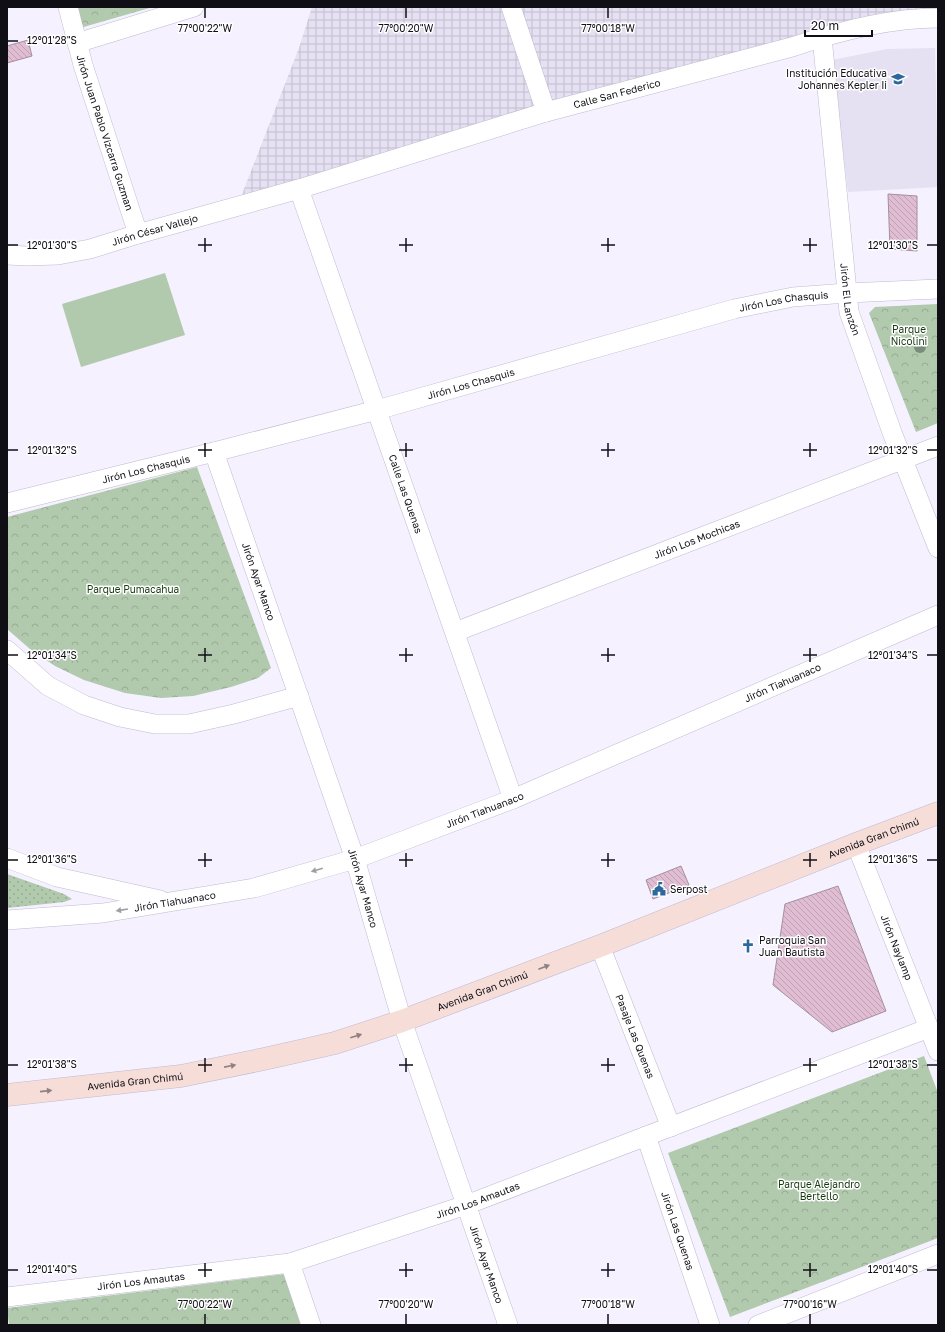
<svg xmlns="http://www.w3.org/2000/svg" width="945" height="1332" font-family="'Golos Text',sans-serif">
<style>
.built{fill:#e5e0f2}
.industrial{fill:url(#industrial-grid)}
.grass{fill:url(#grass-dots)}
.park{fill:url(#park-crowns)}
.pitch{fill:#b1c9ac}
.building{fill:url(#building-back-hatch);stroke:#a5909c}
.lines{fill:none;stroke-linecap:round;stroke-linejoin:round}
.street-casing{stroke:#c0bad0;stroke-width:20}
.secondary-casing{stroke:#c0bad0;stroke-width:23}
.street{stroke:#fff;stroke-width:19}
.secondary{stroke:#f6ddd8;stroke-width:22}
.tree{fill:#7a8c7c}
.oneway{fill:#a09fa2}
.oneway2{fill:#8f8081}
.ticks{fill:none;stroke:#110f16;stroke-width:1.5}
.labels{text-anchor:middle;stroke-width:3;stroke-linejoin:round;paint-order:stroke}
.poi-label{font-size:10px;fill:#110f16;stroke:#fff;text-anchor:start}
.street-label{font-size:10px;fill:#110f16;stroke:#fff}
.park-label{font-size:10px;fill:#163a10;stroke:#fff}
.ticks-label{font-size:10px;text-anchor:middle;fill:#110f16;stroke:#fff;stroke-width:3;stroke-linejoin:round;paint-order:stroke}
</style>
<defs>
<pattern id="industrial-grid" width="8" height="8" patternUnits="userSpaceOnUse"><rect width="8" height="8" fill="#e5e0f2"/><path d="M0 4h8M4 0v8" fill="none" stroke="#c3bfcf"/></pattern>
<pattern id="grass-dots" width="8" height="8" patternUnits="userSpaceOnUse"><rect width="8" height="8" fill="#b1c9ac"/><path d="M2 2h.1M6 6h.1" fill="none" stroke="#97ab93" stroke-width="1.8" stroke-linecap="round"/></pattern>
<pattern id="park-crowns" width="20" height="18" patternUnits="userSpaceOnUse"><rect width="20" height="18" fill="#b1c9ac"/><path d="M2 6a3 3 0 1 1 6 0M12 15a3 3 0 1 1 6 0" fill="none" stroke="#97ab93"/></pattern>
<pattern id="building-back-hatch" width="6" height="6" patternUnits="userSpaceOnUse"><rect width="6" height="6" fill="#e0bdd2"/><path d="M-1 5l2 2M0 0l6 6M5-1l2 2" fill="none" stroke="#bfa1b4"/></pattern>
</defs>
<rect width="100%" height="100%" fill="#f5f1ff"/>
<path class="built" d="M935,48l3,139 -90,5 -16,-132 55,-11z"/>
<path class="industrial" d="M312,7h626v21l-68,1 -631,173 60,-154z"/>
<path class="grass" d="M7,874l57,20 8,5 -8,3 -57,6z"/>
<path class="park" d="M74,7h79l-73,21z
M938,304v119l-22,9 -47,-119 6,-6z
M197,467l74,201 -13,10 -27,9 -38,9 -32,2 -36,-5 -41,-13 -29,-14 -25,-17 -23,-20v-112z
M924,1056l14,37v145l-208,79 -62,-164z
M285,1274l17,51h-293l-2,-17z"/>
<path class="pitch" d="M165,273l20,62 -104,32 -19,-63z"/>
<path class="building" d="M28,40l4,16 -25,7v-17z
M888,194l29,2v55l-27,-2z
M681,866l8,19 -36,14 -7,-19z
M838,886l48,125 -54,21 -59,-47 12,-81z"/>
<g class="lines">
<g class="street-casing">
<g id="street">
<path id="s1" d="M68,7l15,58 55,169"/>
<path d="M511,7l35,105"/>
<path id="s2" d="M822,37l27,275 44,123 45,113"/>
<path d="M77,43l117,-36"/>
<path id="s3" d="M299,189l214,610"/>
<path id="s4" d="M7,255l20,1 31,-1 32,-6 48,-15 161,-45 247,-77 246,-65c47,-16 97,-29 146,-29"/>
<path id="s5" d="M214,452l141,407 47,162 106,304"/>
<path id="s6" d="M7,503l207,-51 163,-42 357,-101 59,-12 54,-4 91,-4"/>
<path id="s7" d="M455,632l483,-186"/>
<path d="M7,650l41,36 36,19 36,12 35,7h34l45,-10 65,-18"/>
<path id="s8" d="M856,844l82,207"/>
<path d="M7,858l50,19 103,23"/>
<path id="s9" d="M7,920l96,-7 151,-25 101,-29 158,-60 425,-184"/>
<path id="s10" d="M600,946l71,181"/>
<path id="s11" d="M646,1136l64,189"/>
<path d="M290,1263l21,62"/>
<path id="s12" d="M7,1297l283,-34 176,-58 463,-177"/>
<path d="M758,1325l180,-71"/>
</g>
</g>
<g class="secondary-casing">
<g id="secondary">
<path id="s13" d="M7,1095l174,-19 83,-17 71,-16 67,-22 198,-75 256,-102 82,-31"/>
</g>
</g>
<use href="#street" class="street"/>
<use href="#secondary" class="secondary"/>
</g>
<circle class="tree" cx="920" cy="347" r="6"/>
<defs><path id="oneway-solid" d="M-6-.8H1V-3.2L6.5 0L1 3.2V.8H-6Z"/></defs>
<g class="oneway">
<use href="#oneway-solid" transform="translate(317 870) rotate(164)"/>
<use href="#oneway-solid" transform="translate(122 910) rotate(171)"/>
</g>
<g class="oneway2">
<use href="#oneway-solid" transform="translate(544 967) rotate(-21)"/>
<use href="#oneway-solid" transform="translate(356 1036) rotate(-18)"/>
<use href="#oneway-solid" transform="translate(230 1066) rotate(-11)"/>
<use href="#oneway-solid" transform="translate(46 1091) rotate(-6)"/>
</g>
<path class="ticks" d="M205,8v10M406,8v10M608,8v10M8,41h10M205,238v14M406,238v14M608,238v14M810,238v14M8,245h10M198,245h14M399,245h14M601,245h14M803,245h14M927,245h10M205,443v14M406,443v14M608,443v14M810,443v14M8,450h10M198,450h14M399,450h14M601,450h14M803,450h14M927,450h10M205,648v14M406,648v14M608,648v14M810,648v14M8,655h10M198,655h14M399,655h14M601,655h14M803,655h14M927,655h10M205,853v14M406,853v14M608,853v14M810,853v14M8,860h10M198,860h14M399,860h14M601,860h14M803,860h14M927,860h10M205,1058v14M406,1058v14M608,1058v14M810,1058v14M8,1065h10M198,1065h14M399,1065h14M601,1065h14M803,1065h14M927,1065h10M205,1263v14M406,1263v14M608,1263v14M810,1263v14M8,1270h10M198,1270h14M399,1270h14M601,1270h14M803,1270h14M927,1270h10M205,1314v10M406,1314v10M608,1314v10M810,1314v10"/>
<defs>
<g id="school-bare" transform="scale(1.08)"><path d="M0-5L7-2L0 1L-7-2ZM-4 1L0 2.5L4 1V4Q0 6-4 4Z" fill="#2c679e" stroke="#fff" stroke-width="2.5" paint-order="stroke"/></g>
<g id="civic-bare" transform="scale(1.08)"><path d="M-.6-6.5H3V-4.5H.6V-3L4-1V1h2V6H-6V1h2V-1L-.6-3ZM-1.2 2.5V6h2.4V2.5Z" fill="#2c679e" stroke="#fff" stroke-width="2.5" paint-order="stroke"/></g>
<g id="church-bare" transform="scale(1.08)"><path d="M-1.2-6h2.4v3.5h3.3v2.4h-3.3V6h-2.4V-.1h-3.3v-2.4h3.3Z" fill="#2c679e" stroke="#fff" stroke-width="2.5" paint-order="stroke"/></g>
</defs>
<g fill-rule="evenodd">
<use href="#school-bare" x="898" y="79"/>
<use href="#civic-bare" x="659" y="889"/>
<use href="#church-bare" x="748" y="946"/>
</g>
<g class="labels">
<g class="poi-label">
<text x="887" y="77" text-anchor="end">Institución Educativa<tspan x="887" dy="12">Johannes Kepler Ii</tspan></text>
<text x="670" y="893">Serpost</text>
<text x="759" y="944">Parroquia San<tspan x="759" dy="12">Juan Bautista</tspan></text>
</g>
<g class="street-label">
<text dy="4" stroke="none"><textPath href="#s4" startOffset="633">Calle San Federico</textPath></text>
<text dy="4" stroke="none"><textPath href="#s1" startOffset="131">Jirón Juan Pablo Vizcarra Guzman</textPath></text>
<text dy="4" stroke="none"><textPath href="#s4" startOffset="151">Jirón César Vallejo</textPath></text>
<text dy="4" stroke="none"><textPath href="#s2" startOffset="264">Jirón El Lanzón</textPath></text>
<text dy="4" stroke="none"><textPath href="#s6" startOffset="803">Jirón Los Chasquis</textPath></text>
<text dy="4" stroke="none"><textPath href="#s6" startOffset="479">Jirón Los Chasquis</textPath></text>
<text dy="4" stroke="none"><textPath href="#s6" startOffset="143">Jirón Los Chasquis</textPath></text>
<text dy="4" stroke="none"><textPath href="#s3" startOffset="323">Calle Las Quenas</textPath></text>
<text dy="4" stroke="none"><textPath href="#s7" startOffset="259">Jirón Los Mochicas</textPath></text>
<text dy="4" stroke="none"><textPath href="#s5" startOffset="137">Jirón Ayar Manco</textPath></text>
<text dy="4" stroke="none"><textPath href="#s9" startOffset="817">Jirón Tiahuanaco</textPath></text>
<text dy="4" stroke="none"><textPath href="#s9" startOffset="493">Jirón Tiahuanaco</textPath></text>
<text dy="4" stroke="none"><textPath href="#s13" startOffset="909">Avenida Gran Chimú</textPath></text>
<text dy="4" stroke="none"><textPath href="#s5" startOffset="461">Jirón Ayar Manco</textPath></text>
<text dy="4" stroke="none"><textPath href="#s9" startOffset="169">Jirón Tiahuanaco</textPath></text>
<text dy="4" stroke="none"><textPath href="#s8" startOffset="111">Jirón Naylamp</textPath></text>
<text dy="4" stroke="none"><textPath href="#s13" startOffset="489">Avenida Gran Chimú</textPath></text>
<text dy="4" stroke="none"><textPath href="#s10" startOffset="97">Pasaje Las Quenas</textPath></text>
<text dy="4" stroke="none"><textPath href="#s13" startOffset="129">Avenida Gran Chimú</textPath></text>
<text dy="4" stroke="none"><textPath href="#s12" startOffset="483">Jirón Los Amautas</textPath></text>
<text dy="4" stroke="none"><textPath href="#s11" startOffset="100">Jirón Las Quenas</textPath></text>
<text dy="4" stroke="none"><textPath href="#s5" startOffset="857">Jirón Ayar Manco</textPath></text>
<text dy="4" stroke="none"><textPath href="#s12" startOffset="135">Jirón Los Amautas</textPath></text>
</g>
<g class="park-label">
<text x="909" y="333">Parque<tspan x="909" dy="12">Nicolini</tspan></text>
<text x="133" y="593">Parque Pumacahua</text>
<text x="819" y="1188">Parque Alejandro<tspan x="819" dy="12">Bertello</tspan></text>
</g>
</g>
<g class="ticks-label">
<text x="205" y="32">77°00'22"W</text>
<text x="406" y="32">77°00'20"W</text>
<text x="608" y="32">77°00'18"W</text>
<text x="52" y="44">12°01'28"S</text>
<text x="52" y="249">12°01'30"S</text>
<text x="893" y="249">12°01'30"S</text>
<text x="52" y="454">12°01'32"S</text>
<text x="893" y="454">12°01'32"S</text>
<text x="52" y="659">12°01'34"S</text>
<text x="893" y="659">12°01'34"S</text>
<text x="52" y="863">12°01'36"S</text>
<text x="893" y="863">12°01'36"S</text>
<text x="52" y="1068">12°01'38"S</text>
<text x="893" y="1068">12°01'38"S</text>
<text x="52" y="1273">12°01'40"S</text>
<text x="893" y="1273">12°01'40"S</text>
<text x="205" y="1308">77°00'22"W</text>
<text x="406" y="1308">77°00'20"W</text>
<text x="608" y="1308">77°00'18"W</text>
<text x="810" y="1308">77°00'16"W</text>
</g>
<rect width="945" height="1332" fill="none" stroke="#110f16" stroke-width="16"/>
<path d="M805 30v6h67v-6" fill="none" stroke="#110f16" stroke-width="2"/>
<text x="811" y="30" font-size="12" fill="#110f16" stroke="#ffffff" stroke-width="3" paint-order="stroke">20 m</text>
</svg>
